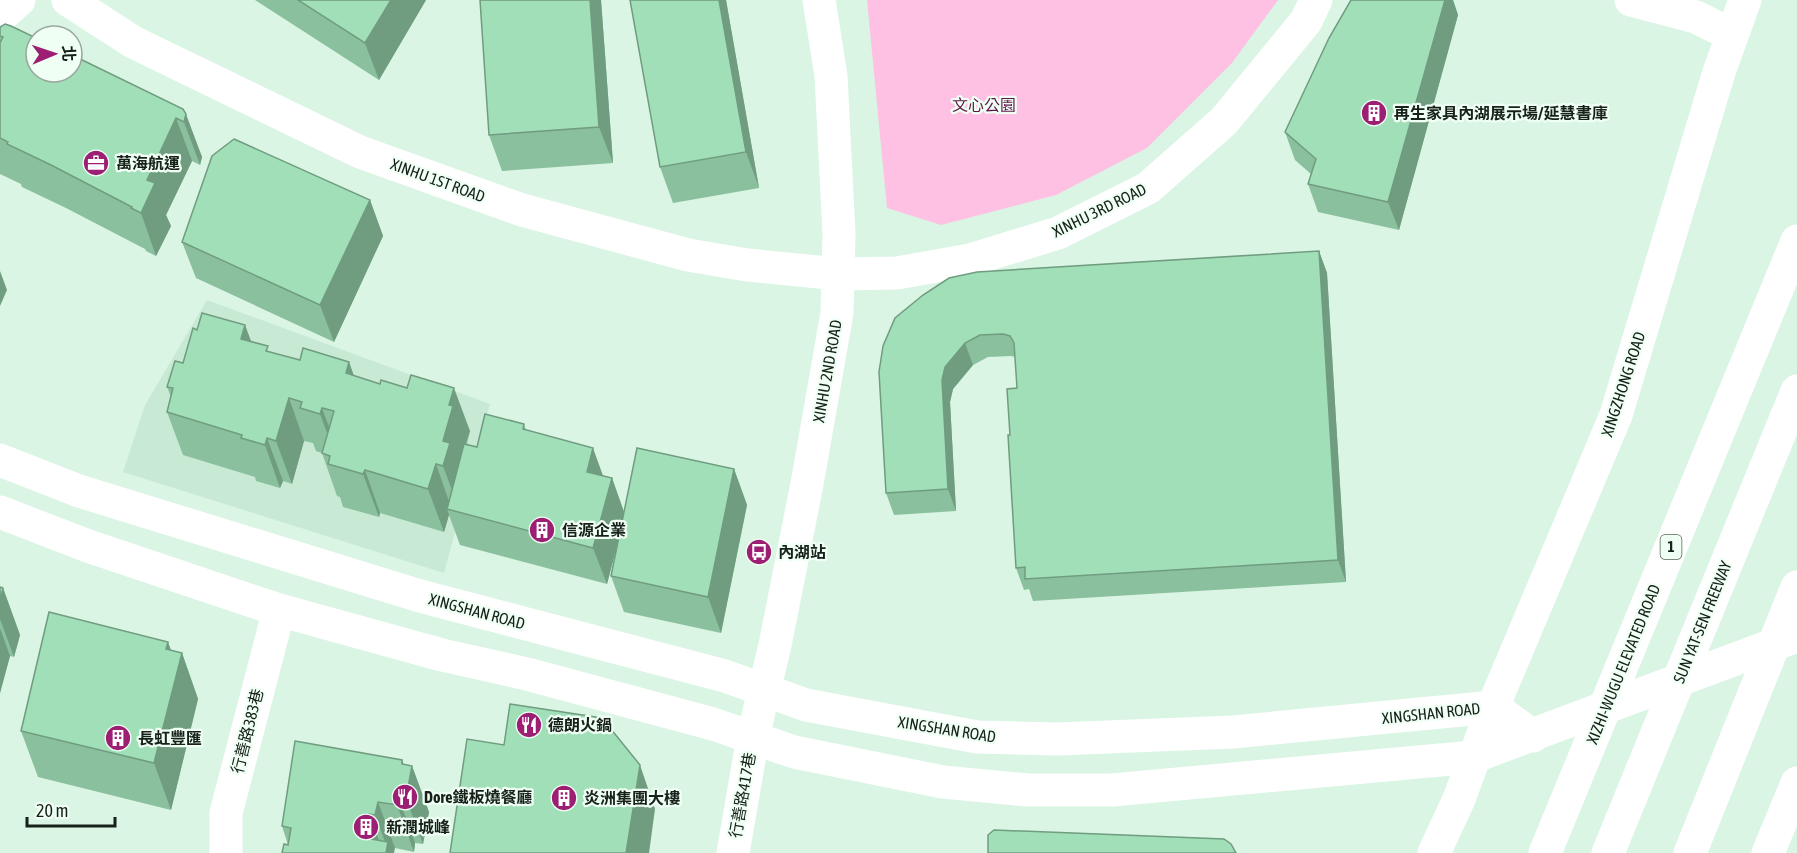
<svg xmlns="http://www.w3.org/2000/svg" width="1797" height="853" font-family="'Asap Condensed','Noto Sans TC',sans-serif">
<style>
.built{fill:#c8ead4}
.green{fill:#fec1e3}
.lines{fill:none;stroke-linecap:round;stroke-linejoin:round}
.minor{stroke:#fff;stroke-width:33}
.highway{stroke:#fff;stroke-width:33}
.wall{fill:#8ac09d}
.shaded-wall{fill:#709c80}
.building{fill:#a0dfb7;stroke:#709c80;stroke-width:1.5}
.labels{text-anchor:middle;stroke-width:4.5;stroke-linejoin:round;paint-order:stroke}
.shield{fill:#effff4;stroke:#58635b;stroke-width:1.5}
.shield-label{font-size:15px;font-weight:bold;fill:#17201a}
.park-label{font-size:16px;fill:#5f1746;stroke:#effff4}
.poi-label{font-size:16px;font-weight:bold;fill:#17201a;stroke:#effff4;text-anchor:start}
.street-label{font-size:16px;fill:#17201a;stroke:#effff4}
</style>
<rect width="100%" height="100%" fill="#daf5e3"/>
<path class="built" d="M207,300l283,104 -46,169 -321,-101 22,-67z"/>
<path class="green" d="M867,0h411l-46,63 -85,85 -91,47 -115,30 -54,-17z"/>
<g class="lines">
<path class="minor" d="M68,0l65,42 227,110 162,58 166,45 59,10 92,9 58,-1 73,-13 88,-27 90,-45 76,-67 82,-100 10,-21
M1631,0l65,17 36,18
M0,17l19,-17
M0,460l79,31 341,105 305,80 81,29 171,32 80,2 176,-7 260,-25 40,29
M0,512l88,34 191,64 163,45 85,19 186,50 81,28 149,30 85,8h84l361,-33 324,-121
M226,853v-40l53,-203
M733,853l20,-116 22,-92 32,-161 30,-171 2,-79 -8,-158 -12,-76
M1434,853l25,-54 34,-92 123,-292 103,-343 26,-72"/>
<path class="highway" d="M1545,853l252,-612
M1608,853l189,-462
M1690,853l107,-266
M1768,853l29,-70"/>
</g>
<path class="wall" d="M255,0h171l-47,80z
M601,0l12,163 -111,8 -13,-36z
M726,0l33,188 -86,15 -13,-36z
M1351,0h102l5,15 -59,215 -81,-18 -10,-28 3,-10 -16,-14 -10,-28z
M0,27l183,82 19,48 -2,8 -8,-4 -26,54 5,11 -15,30 -10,-5 -1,-2 -79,-41 -44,-21 -1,-3 -21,-10z
M370,200l13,36 -49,106 -138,-64 -14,-36z
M1319,251l8,22 19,309 -313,19 -4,-12 -5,1 -8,-22 -6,-133 7,-47 -2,-31 -4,-1 -23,1 -15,8 -20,24 -3,13 6,109 -62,4 -8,-22 -3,-147z
M245,325l6,17 19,10 30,8 49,2 5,14 116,55 -3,13 10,3 47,-23 2,6 78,46 8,2 12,34 110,-43 13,36 -26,128 -97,-21 -13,-36 7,-35 -11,43 -147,-39 -11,-30 -5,17 -64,-19 -1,4 -36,-10 -3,-10 -3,-1 -15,-43 -6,-2 -3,-8 -9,-2 -12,43 -9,-3 -3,7 -24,-7 -1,-4 -72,-22 -16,-43 4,-15 -4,-10 16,-24 14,-33z
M0,587l3,1 17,47 -6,22 -4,-1 -10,37z
M171,650l11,3 16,46 -27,111 -133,-33 -17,-46z
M404,764l8,2 17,46 -6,32 -8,-1 -1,9 -19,-4 -107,-3 -6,-19z"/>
<path class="shaded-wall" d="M391,0h35l-47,80 -14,-37z
M590,0h11l12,163 -14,-36z
M719,0h7l33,188 -13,-36z
M1445,0h8l5,15 -59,215 -11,-28z
M186,114l16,43 -2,8 -16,-43z
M176,118l16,43 -26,54 5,11 -15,30 -15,-43 6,-33z
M370,200l13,36 -49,106 -14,-37z
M1319,251l8,22 19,309 -8,-22z
M0,271l7,19 -7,16z
M245,325l16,43 -20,-29z
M965,343l8,22 -20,24 -3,13 6,109 -8,-22 -6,-109 3,-13z
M349,362l15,43 -18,-32z
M454,388l16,43 -4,12 3,6 -10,60 -16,-43v-25l6,-36z
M289,398l15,43 -12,43 -16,-43z
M322,408l16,43 -2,6 -16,-43z
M267,438l16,43 -3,7 -15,-43z
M593,448l13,36 -19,-12z
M436,464l15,43 -4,2 2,6 -5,17 -16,-43z
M734,469l13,36 -26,128 -13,-36z
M365,470l15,43 -1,4 -16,-43z
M612,478l13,37 -18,69 -14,-36z
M3,588l17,47 -6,22 -14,-38v-19z
M0,628l10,28 -10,37z
M168,642l10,27 4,-16 16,46 -27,111 -17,-47 12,-114z
M402,760l8,20 2,-14 17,46 -6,32 -17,-46 -4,-34z
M640,765l15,44 -6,44h-23z
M398,796l17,47 -1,9 -17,-47z
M378,802l17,46 -1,5h-8l1,-6 -12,-32z
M369,814l15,39h-7l-10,-27z
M361,825l10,28 -12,-16z"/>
<path class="building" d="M298,0h93l-26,43z
M480,0h110l9,127 -110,8z
M630,0h89l27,152 -86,15z
M1351,0h94l-57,202 -80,-18 8,-25 -31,-27 44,-94z
M5,24l6,2 25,12v34h36v-17l111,54 3,5 -2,8 -8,-4 -29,62 8,3 -14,30 -10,-5 1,-1 -81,-42 -44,-21 1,-2 -8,-4v-95l3,-6 -3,-1v-9z
M234,139l136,61 -50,105 -138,-63 30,-86z
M1319,251l19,309 -313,19v-12l-9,1 -8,-133h2l-3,-46 10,-1 -3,-45 -4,-7 -7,-2 -23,1 -15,8 -20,24 -3,13 6,109 -62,4 -7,-121 4,-26 12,-28 28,-23 26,-17 28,-6z
M202,313l43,12 -4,14 27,7 -2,5 34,9 3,-12 46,14 -3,11 34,11 1,-4 26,8 4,-13 43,13 -5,17 4,1 -10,35 7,2 -7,23 -7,-2 -8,25 -63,-19 -2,4 -35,-10 2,-8 -8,-3 12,-42 -12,-3 -2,6 -20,-6 2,-6 -13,-4 -13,43 -9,-3 -2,7 -24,-7 1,-3 -75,-23 6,-24 -6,-1 8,-26 8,2 10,-35 4,2z
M485,414l39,10 -1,5 70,19 -6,24 25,6 -19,70 -146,-39 17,-65 13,3z
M637,448l97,21 -26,128 -97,-21z
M0,587l3,1 -3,12z
M49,612l119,30 -2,7 16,4 -28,110 -133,-32z
M510,704l92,14 38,47 -14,88h-176l17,-114 37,6z
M295,741l107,19v4l10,2 -6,32 -8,-2 -1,9 -19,-3 -3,13 -6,-1 -2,12 -6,-1 -2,12 29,5 -2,11h-104l2,-9 4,1 3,-17 -9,-2z
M994,830l230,9 7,5 5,9h-248v-18z"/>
<defs>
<g id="building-disc" transform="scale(1.35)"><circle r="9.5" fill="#9c1f74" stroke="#effff4"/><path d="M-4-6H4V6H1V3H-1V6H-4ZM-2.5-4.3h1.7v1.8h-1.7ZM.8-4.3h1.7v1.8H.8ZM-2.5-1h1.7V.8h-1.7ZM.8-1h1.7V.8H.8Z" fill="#fff"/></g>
<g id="office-disc" transform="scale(1.35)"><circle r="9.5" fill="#9c1f74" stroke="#effff4"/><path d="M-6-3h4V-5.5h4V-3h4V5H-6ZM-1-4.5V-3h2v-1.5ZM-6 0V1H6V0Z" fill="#fff"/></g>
<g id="bus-disc" transform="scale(1.35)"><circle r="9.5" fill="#9c1f74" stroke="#effff4"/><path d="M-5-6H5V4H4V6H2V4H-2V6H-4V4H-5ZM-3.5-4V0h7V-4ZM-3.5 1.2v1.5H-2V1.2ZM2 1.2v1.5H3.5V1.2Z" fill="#fff"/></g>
<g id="restaurant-disc" transform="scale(1.35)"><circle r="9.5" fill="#9c1f74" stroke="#effff4"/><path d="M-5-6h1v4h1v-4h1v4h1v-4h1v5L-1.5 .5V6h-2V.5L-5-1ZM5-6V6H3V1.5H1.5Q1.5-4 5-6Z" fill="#fff"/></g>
</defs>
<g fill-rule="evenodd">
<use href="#building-disc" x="1374" y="113"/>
<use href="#office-disc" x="96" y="163"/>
<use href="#building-disc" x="542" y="530"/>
<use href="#bus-disc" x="759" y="552"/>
<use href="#restaurant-disc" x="529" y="725"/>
<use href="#building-disc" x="118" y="738"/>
<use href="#restaurant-disc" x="405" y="797"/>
<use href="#building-disc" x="564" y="798"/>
<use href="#building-disc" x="366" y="827"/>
</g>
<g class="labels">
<rect class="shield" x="1660.5" y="535" width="21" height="24" rx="4.5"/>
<g class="shield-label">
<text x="1671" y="552">1</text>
</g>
<g class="park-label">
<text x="984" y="111">文心公園</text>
</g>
<g class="poi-label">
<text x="1394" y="119">再生家具內湖展示場/延慧書庫</text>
<text x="116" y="169">萬海航運</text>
<text x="562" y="536">信源企業</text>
<text x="778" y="558">內湖站</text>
<text x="548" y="731">德朗火鍋</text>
<text x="138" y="744">長虹豐匯</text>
<text x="424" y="803">Dore鐵板燒餐廳</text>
<text x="584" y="804">炎洲集團大樓</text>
<text x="386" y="833">新潤城峰</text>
</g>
<g class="street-label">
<text transform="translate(438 180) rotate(20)" y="6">XINHU 1ST ROAD</text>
<text transform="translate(1099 210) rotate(-26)" y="6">XINHU 3RD ROAD</text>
<text transform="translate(827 371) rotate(-80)" y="6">XINHU 2ND ROAD</text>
<text transform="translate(1623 384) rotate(-72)" y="6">XINGZHONG ROAD</text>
<text transform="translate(477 611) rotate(15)" y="6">XINGSHAN ROAD</text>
<text transform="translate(1702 622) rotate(-68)" y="6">SUN YAT-SEN FREEWAY</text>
<text transform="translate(1623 664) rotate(-68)" y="6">XIZHI-WUGU ELEVATED ROAD</text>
<text transform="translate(1431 713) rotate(-6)" y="6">XINGSHAN ROAD</text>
<text transform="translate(947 729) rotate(9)" y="6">XINGSHAN ROAD</text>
<text transform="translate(247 731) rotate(-76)" y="6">行善路383巷</text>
<text transform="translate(742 795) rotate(-80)" y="6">行善路417巷</text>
</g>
</g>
<g transform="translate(54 54) rotate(88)"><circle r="28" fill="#effff4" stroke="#99a69d" stroke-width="1.5"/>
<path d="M0-4.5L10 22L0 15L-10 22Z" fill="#9c1f74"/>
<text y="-9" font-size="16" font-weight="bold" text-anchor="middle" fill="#17201a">北</text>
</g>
<path d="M27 817v9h88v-9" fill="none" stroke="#17201a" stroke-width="3"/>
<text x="36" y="817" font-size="18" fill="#17201a" stroke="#effff4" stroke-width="4.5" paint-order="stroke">20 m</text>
</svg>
